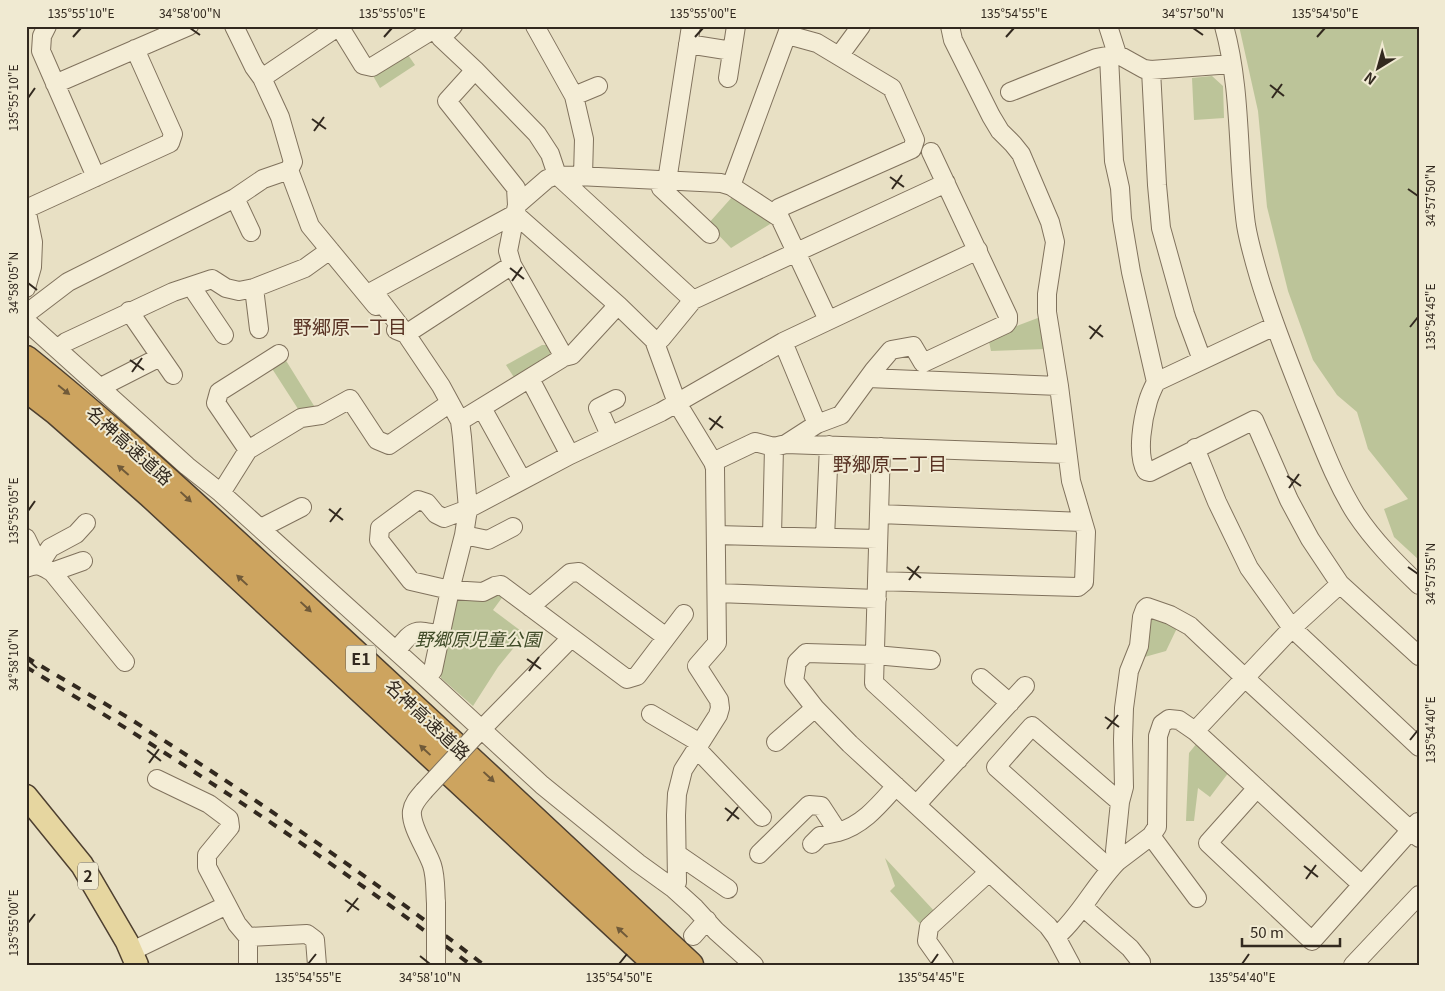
<svg xmlns="http://www.w3.org/2000/svg" width="1445" height="991" font-family="Georgia,'Noto Sans JP',serif">
<style>
.green{fill:#bcc499}
.lines{fill:none;stroke-linecap:round;stroke-linejoin:round}
.minor-casing{stroke:#80725d;stroke-width:20}
.major-casing{stroke:#4e4030;stroke-width:25}
.highway-casing{stroke:#4e4030;stroke-width:29}
.minor{stroke:#f4edd6;stroke-width:18}
.major{stroke:#e6d6a0;stroke-width:22}
.highway{stroke:#cda45f;stroke-width:26}
.rail{stroke:#32291f;stroke-width:4;stroke-dasharray:9 9;stroke-linecap:butt}
.minor-bridge-casing{stroke:#80725d;stroke-width:20;stroke-linecap:butt}
.minor-bridge{stroke:#f4edd6;stroke-width:18}
.oneway{fill:#705a39}
.ticks{fill:none;stroke:#32291f;stroke-width:2}
.labels{text-anchor:middle;stroke-width:4;stroke-linejoin:round;paint-order:stroke}
.shield{fill:#f0ead2;stroke:#6b6355;stroke-width:1}
.shield-label{font-size:16px;font-weight:bold;fill:#32291f}
.street-label{font-size:18px;fill:#32291f;stroke:#f0ead2}
.park-label{font-size:18px;font-style:italic;fill:#404c28;stroke:#f0ead2}
.neighbourhood-label{font-size:19px;fill:#593324;stroke:#f0ead2}
.neatline{fill:none;stroke:#32291f;stroke-width:2}
.ticks-label{font-size:12px;text-anchor:middle;fill:#32291f}
</style>
<rect width="100%" height="100%" fill="#e8e0c4"/>
<path class="green" d="M1239,26h180v534l-25,-23 -10,-28 24,-10 -40,-50 -11,-37 -20,-17 -24,-35 -25,-69 -21,-84 -9,-96z
M406,52l9,13 -35,23 -8,-14z
M1212,76l11,10 1,32 -30,2 -2,-42z
M733,196l42,25 -44,27 -23,-24z
M1043,316l4,33 -56,2 -3,-14z
M542,345h5l3,5v6l-35,23 -9,-14z
M285,359l31,50 -16,3 -29,-45z
M493,593l11,2 -11,15 32,24 -27,33 -25,39 -32,-28v-14l14,-63 7,-3z
M1149,613l29,13 -12,25 -25,7z
M1197,743l32,29 -19,25 -12,-9 -4,33h-8l3,-68z
M885,858l52,56 -14,13 -33,-36 5,-5z"/>
<g class="lines">
<g class="minor-casing">
<path id="minor" d="M47,26l-5,10 -1,15 55,126
M339,26l24,39 9,2 62,-38
M433,26l8,12 34,32 62,64 13,20 7,21 136,125
M535,26l39,70 10,43 -1,37
M1108,26l9,28 27,15 7,1 81,-6
M1224,26c18,65 13,133 22,199 3,18 8,35 13,52 13,44 31,88 48,131 15,36 28,73 49,106 18,27 40,49 63,71
M441,38l12,-12
M688,44l44,7
M839,56l22,-30
M1109,56l5,105 6,27 2,31 9,53 25,110 119,-56
M475,70l-28,31 69,87 1,17
M1151,70l6,115 4,43 24,86 17,46
M262,78l77,-52
M728,78l8,-52
M55,84l134,-58
M1010,92l86,-34 21,-4
M574,96l24,-10
M289,170l21,56 66,80
M659,181l2,7 49,46
M667,181l24,-155
M731,186l59,-160
M235,198l16,34
M26,208l7,34 -1,25 -6,21
M26,209l144,-66 3,-9 -38,-85
M774,214l5,-6 133,-59 3,-9 -23,-52 -75,-45 -29,-8
M512,265l-106,69 -33,-43 142,-77 103,91 36,35 23,63 36,59 2,6 2,175 -20,23 22,34 1,8 -2,7 -35,55 -6,24 -1,21 1,67 -3,7
M191,286l33,49
M254,288l5,41
M129,311l44,64
M26,314l42,-32 167,-84 28,-19 26,-9 4,-8 -13,-45 -18,-39 -8,-11 -20,-41
M26,321l161,145 34,27 206,186 115,106 96,78 36,26 21,19 21,23 38,34
M396,330l10,4 35,52 19,35 2,16 6,72 -4,26 -14,55 -17,80 -6,9
M654,340l7,-1 32,-39 253,-117
M783,342l34,82
M57,349l9,-7 107,-50 39,-13 14,9 13,3 15,-3 51,-20 25,-18
M564,357l-52,-92 -4,-14 9,-46 30,-26 10,-4 164,8 10,3 49,32 48,102
M868,378l191,8
M530,379l40,76
M1156,382c-3,6 -6,12 -8,19 -5,17 -12,53 -2,70l4,1 104,-52 35,80 21,39 30,45 79,72
M101,387l59,-30
M482,408l40,72
M460,421l104,-64 8,-2 46,-50
M610,435l-12,-27 18,-9
M786,444l31,-20 24,-9 33,-45 17,-20 22,-4 10,17 83,-39 2,-3v-5l-77,-164
M881,447l-7,236 84,77
M1195,448l22,54 32,66 43,60 127,119
M248,450l-32,-47 3,-11 60,-38
M713,462l42,-20 19,5 12,-3 281,10
M221,493l27,-43 53,-32 20,-3 29,-16 27,41 12,5 61,-42
M879,514l204,8
M261,528l41,-21
M464,535l24,5 25,-13
M716,535l162,4
M772,536l2,-89
M26,538l13,27 11,-17 26,-14 10,-11
M825,538l4,-93
M26,568c12,-5 15,-2 26,4l73,90
M52,572l31,-11
M877,581l201,6 6,-5 2,-50 -15,-51 -12,-95 -12,-74v-18l8,-52 -5,-20 -29,-68 -8,-10 -13,-13 -9,-15 -38,-76 -3,-14
M717,593l160,6
M530,607l40,-34 9,-1 87,65
M684,614l-47,62 -10,3 -126,-94 -6,1 -12,6 -33,-2 -39,-9 -32,-41 1,-12 38,-28 9,3 9,11 8,4 24,-9 102,-54 91,-43 122,-70 195,-92
M396,651c18,-22 17,-22 45,-16
M931,660l-56,-5 -69,-2 -9,9 -3,19 21,27 35,36 198,182 8,11 15,28
M981,678l29,25
M651,714l49,29
M1195,731l97,-103 48,-44
M474,737l97,-99
M776,742l39,-34
M697,749l65,68
M157,779l52,25 20,15 1,8 -23,28v12l30,57 11,13v28
M1257,788l-49,55 104,98 106,-119
M424,791c-5,6 -11,12 -12,20 -2,15 15,39 20,54 4,12 3,26 4,38
M917,804l108,-118
M1151,836l46,62
M812,844l8,-8 18,-4
M677,854l51,35
M759,854l50,-49 12,1 17,26c25,-7 41,-27 58,-46
M1118,861l33,-25 6,-9 1,-91 4,-12 7,-5 10,1 16,11 167,154
M1110,869l-114,-102 36,-41 88,76
M1083,907l47,41 11,14
M693,936l14,-16
M248,937l59,-3 8,6 2,25
M1056,937c25,-22 39,-53 62,-76l-3,-10 5,-49 4,-15 -1,-47 1,-32 5,-37 10,-25 3,-29 3,-8 2,-2 23,8 20,11 55,52 174,160
M132,951l95,-46
M944,965l-17,-24 2,-14 60,-55
M1353,965l66,-70"/>
</g>
<g class="major-casing">
<path id="major" d="M26,796l56,69 45,77 10,23"/>
</g>
<g class="highway-casing">
<path id="highway" d="M26,359c92,74 177,154 264,234 134,123 267,248 400,372
M26,388l31,24 93,82 508,471"/>
</g>
<use href="#minor" class="minor"/>
<use href="#major" class="major"/>
<use href="#highway" class="highway"/>
<path class="rail" d="M26,657c41,25 83,48 123,74 115,73 227,151 335,234
M26,667c154,92 302,191 445,298"/>
<g class="minor-bridge-casing">
<path id="minor-bridge" d="M424,791l50,-54
M436,903v62"/>
</g>
<use href="#minor-bridge" class="minor-bridge"/>
</g>
<defs><path id="oneway-solid" d="M-6-.8H1V-3.2L6.5 0L1 3.2V.8H-6Z" transform="scale(1.25)"/></defs>
<g class="oneway">
<use href="#oneway-solid" transform="translate(64 390) rotate(39)"/>
<use href="#oneway-solid" transform="translate(123 470) rotate(-139)"/>
<use href="#oneway-solid" transform="translate(186 497) rotate(43)"/>
<use href="#oneway-solid" transform="translate(242 580) rotate(-137)"/>
<use href="#oneway-solid" transform="translate(306 607) rotate(43)"/>
<use href="#oneway-solid" transform="translate(425 750) rotate(-137)"/>
<use href="#oneway-solid" transform="translate(489 777) rotate(43)"/>
<use href="#oneway-solid" transform="translate(622 932) rotate(-137)"/>
</g>
<path class="ticks" d="M190,28l10,7M1193,28l10,7M73,37l8,-9M384,37l8,-9M695,37l8,-9M1006,37l8,-9M1317,37l8,-9M1270,85l14,11M28,98l7,-10M1272,98l10,-14M312,119l14,10M314,131l10,-14M890,177l14,10M892,189l10,-14M1408,189l10,7M510,268l14,11M512,281l10,-14M28,283l9,7M1089,326l14,11M1410,327l8,-10M1090,339l11,-14M130,360l14,10M132,372l10,-14M709,418l14,10M710,430l11,-14M1287,476l14,10M1289,488l10,-14M329,509l14,11M28,511l7,-10M330,522l11,-14M907,567l14,11M1408,567l10,7M909,580l10,-14M527,659l14,10M28,660l9,8M529,671l10,-14M1105,717l14,10M1107,729l11,-14M1410,740l8,-10M147,750l14,11M149,763l10,-14M725,808l14,11M727,821l11,-14M1304,866l14,11M1306,879l10,-14M345,900l14,10M347,912l11,-14M28,923l7,-9M420,956l10,8M308,964l8,-10M619,964l8,-10M931,964l7,-10M1242,964l7,-10"/>
<g class="labels">
<g class="shield">
<rect x="346" y="645.5" width="30" height="27" rx="4"/>
<rect x="78" y="862.5" width="20" height="27" rx="4"/>
</g>
<g class="shield-label">
<text x="361" y="665">E1</text>
<text x="88" y="882">2</text>
</g>
<g class="street-label">
<text transform="translate(129 446) rotate(42)" y="6">名神高速道路</text>
<text transform="translate(427 720) rotate(43)" y="6">名神高速道路</text>
</g>
<g class="park-label">
<text x="478" y="646">野郷原児童公園</text>
</g>
<g class="neighbourhood-label">
<text x="350" y="334">野郷原一丁目</text>
<text x="890" y="471">野郷原二丁目</text>
</g>
</g>
<rect width="1445" height="991" fill="none" stroke="#f0ead2" stroke-width="55"/>
<g transform="translate(1378 68) rotate(217)" stroke="#f0ead2" stroke-width="4" paint-order="stroke">
<path d="M0-4L9 19L0 12L-9 19Z" fill="#32291f"/>
<text y="-8" font-size="14" font-weight="bold" text-anchor="middle" fill="#32291f">N</text>
</g>
<path d="M1242 938v8h98v-8" fill="none" stroke="#32291f" stroke-width="2.5"/>
<text x="1250" y="938" font-size="15" fill="#32291f" stroke="#f0ead2" stroke-width="4" paint-order="stroke">50 m</text>
<rect x="28" y="28" width="1390" height="936" class="neatline"/>
<g class="ticks-label">
<text x="81" y="18">135°55'10"E</text>
<text x="190" y="18">34°58'00"N</text>
<text x="392" y="18">135°55'05"E</text>
<text x="703" y="18">135°55'00"E</text>
<text x="1014" y="18">135°54'55"E</text>
<text x="1193" y="18">34°57'50"N</text>
<text x="1325" y="18">135°54'50"E</text>
<text transform="translate(14 98) rotate(-90)" y="4">135°55'10"E</text>
<text transform="translate(1431 196) rotate(-90)" y="4">34°57'50"N</text>
<text transform="translate(14 283) rotate(-90)" y="4">34°58'05"N</text>
<text transform="translate(1431 317) rotate(-90)" y="4">135°54'45"E</text>
<text transform="translate(14 511) rotate(-90)" y="4">135°55'05"E</text>
<text transform="translate(1431 574) rotate(-90)" y="4">34°57'55"N</text>
<text transform="translate(14 660) rotate(-90)" y="4">34°58'10"N</text>
<text transform="translate(1431 730) rotate(-90)" y="4">135°54'40"E</text>
<text transform="translate(14 923) rotate(-90)" y="4">135°55'00"E</text>
<text x="308" y="982">135°54'55"E</text>
<text x="430" y="982">34°58'10"N</text>
<text x="619" y="982">135°54'50"E</text>
<text x="931" y="982">135°54'45"E</text>
<text x="1242" y="982">135°54'40"E</text>
</g>
</svg>
